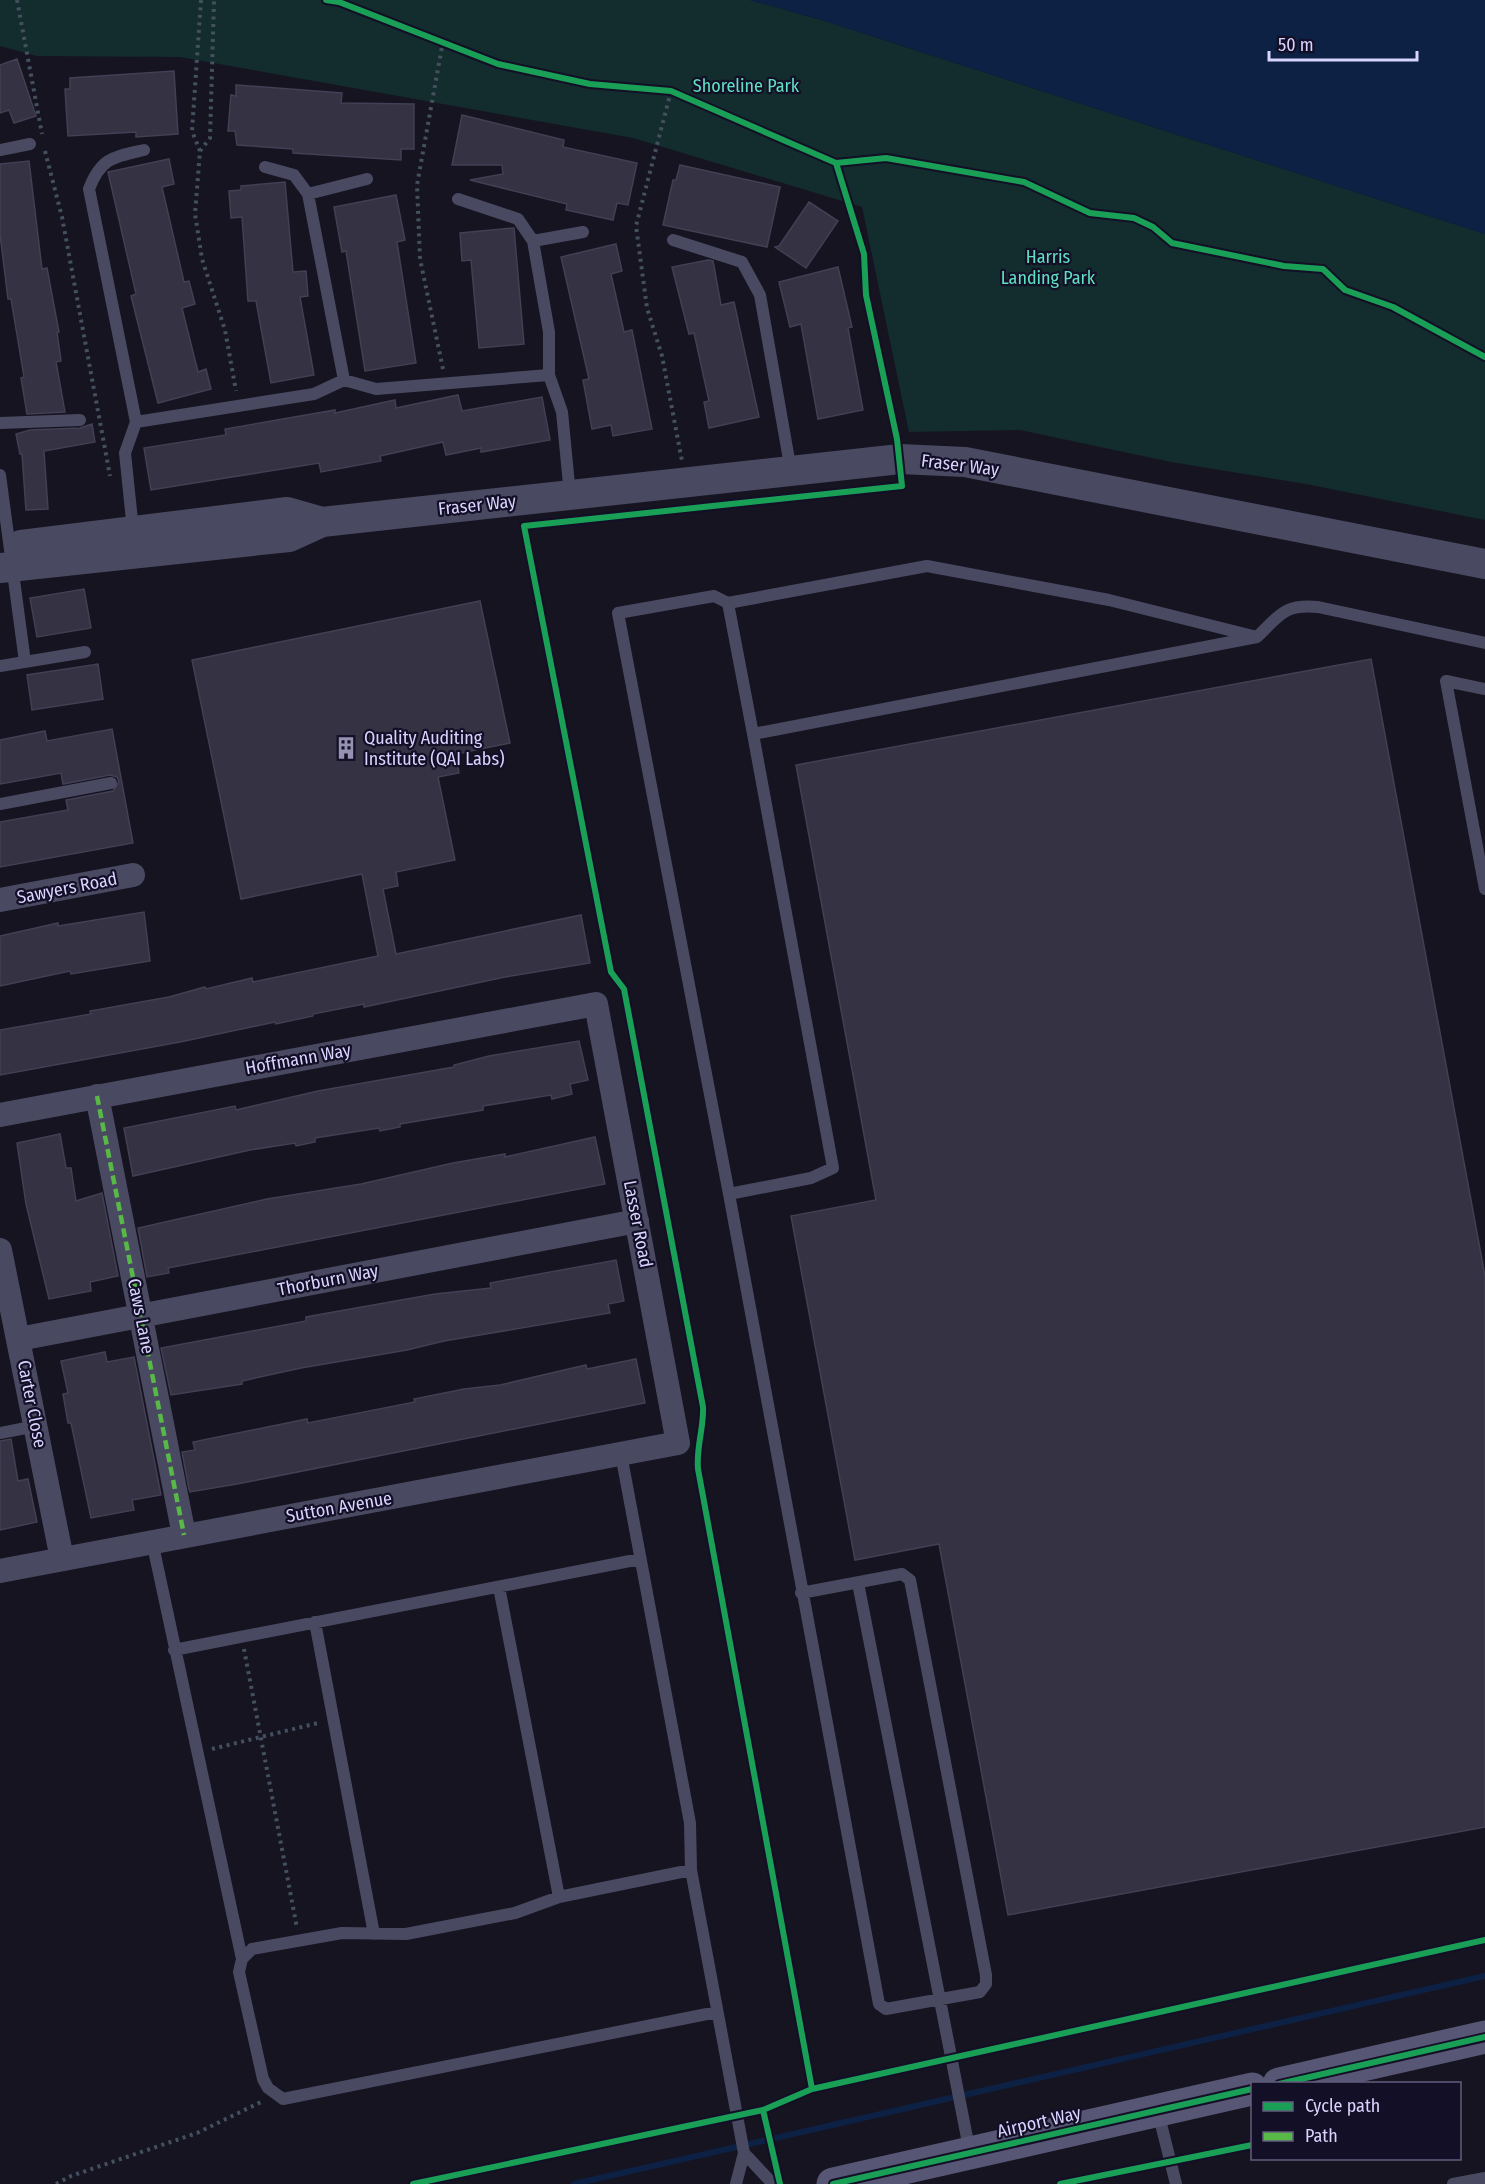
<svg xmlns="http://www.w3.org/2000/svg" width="1485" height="2184" font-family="'Fira Sans Condensed',sans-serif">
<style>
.green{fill:#132c2d}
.water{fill:#0d2144}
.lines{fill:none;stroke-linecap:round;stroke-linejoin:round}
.stream{stroke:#0d2144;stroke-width:6}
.building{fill:#343243;stroke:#433f54;stroke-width:1.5}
.path{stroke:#44505f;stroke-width:4;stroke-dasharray:3 4.5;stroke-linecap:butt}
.service{stroke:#4a4962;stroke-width:12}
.minor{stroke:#4a4962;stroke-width:24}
.tertiary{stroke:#4a4962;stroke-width:30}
.secondary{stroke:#575674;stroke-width:33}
.quiet{stroke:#58b947;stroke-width:4.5;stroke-dasharray:9 4.5;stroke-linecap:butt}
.cycleway-casing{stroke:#130f26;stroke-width:10}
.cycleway{stroke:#1a9f57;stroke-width:6}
.labels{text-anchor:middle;stroke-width:4.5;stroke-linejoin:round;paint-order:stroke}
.park-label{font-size:18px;fill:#5fe0c0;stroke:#130f26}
.street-label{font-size:18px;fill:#d9d4ff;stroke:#130f26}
.poi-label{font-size:18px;fill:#d9d4ff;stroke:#130f26;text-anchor:start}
</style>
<rect width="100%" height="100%" fill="#161421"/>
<path class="green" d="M0,0h750l75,21 660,213v286l-179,-36 -135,-22 -151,-32 -111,2 -47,-225 -229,-69 -453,-81 -143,-1 -37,-10z"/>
<path class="water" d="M750,0h735v234l-660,-213z"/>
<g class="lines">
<path class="stream" d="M574,2184l911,-208"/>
</g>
<path class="building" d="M17,59l19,57 -22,7 -5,-13 -9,3v-48z
M174,71l4,63 -42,3v-5l-68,4 -3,-47h5v-11z
M236,85l106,8 -1,10 73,1v45h-13v11l-108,-7v-4l-56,-4 -2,-14h-7l3,-36 5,1z
M462,115l102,25 -1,7 74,16 -9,42 -11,-2 -4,17 -47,-10 1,-6 -97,-24 33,-6 -1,-9h-50z
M169,159l5,25 -12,3 22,95 5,-1 6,23 -13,4 16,64 8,-3 5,20 -53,14 -27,-107 5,-2 -28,-122z
M29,161l13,108 5,-1 12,64h-2l4,29 -5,1 9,50 -38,2 -6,-36 3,-1 -13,-78h-3l-8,-65v-70z
M680,165l100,22 -13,60 -104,-22 10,-45h3z
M285,182l8,90 13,-1 2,25 -8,1 14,78 -43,8 -15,-82h-8l-6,-84 -11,1 -2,-27 12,-1v-4z
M396,195l9,45 -8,2 19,121 -51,8 -19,-120 -4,1 -8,-45z
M809,202l29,19 -32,47 -31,-21 4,-1z
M514,228l10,116 -45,4 -8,-88 -9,1 -2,-28z
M616,244l6,27 -11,3 13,58 8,-2 20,99 -39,7 -2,-11 -19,4 -9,-49 6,-1 -28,-122z
M708,260l5,1 8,44 13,-3 25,115 -50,11 -5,-26 5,-1 -15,-68 -5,1 -17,-67z
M838,267l14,60 -4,1 15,82 -45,9 -17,-95 -11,3 -11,-45z
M458,395l4,16 80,-14 8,43 -69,12v-4l-35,7 -3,-13 -63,14 1,5 -60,11 -2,-9 -168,27 -7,-42 82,-13 -1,-6 110,-19v3l60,-13 1,8z
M92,424l3,18 -51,9 4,58 -22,1 -4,-56h-2l-4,-20 14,-4 50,-2z
M84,589l7,39 -54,9 -7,-39z
M480,601l30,142 -54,11 3,19 -21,4 17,83 -59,12 2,14 -15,3 13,65 185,-39 9,48 -85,14 -141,30v-3l-51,10v2l-37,8 -1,-2 -95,20 -180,33v-45l91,-16 -1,-3 79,-14 36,-10 1,2 46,-11 1,4 125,-26 -16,-82 -121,25 -49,-239z
M1371,659l114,617v551l-477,88 -69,-371 -84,16 -64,-344 85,-16 -80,-435z
M98,664l5,35 -71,11 -5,-35z
M112,729l21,114 -133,24v-45l68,-12 -2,-10 47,-9 6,-9 -2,-5 -7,-2 -47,9 -2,-11 -61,11v-44l45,-9 2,10z
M144,912l6,49 -79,13 -1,-3 -70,15v-50l58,-13v3z
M579,1041l9,39 -18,4 2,10 -20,5 -1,-4 -68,11v4l-83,14v3l-20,4 -1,-3 -64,10v4l-19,4 -1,-3 -45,7 -117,26 -9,-48 111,-22 1,4 82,-19 136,-24v-2l35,-9z
M60,1134l6,34h5l5,33 26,-8 16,83 -28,6 1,9 -42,8 -23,-95 -9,-61z
M595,1137l10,47 -437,84 1,5 -22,4 -9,-49 129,-29 94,-15 92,-21 52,-9v3z
M616,1260l8,41 -16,3 2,9 -166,28 -37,9 -106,18 -59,13v3l-71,11 -10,-47 145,-27v-4l129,-23 56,-6 -1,-5z
M105,1352l2,10 27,-5 27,138 -29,5 2,10 -43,8 -20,-95h-3l-5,-29 5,-1 -7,-32z
M636,1359l9,44 -408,81 -47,8 -1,-3 -7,-37 13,-2 -2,-8 114,-23 1,4 107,-21 -1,-3 50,-10 36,-4 86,-20 1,4z
M11,1439l7,42 10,-2 9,43 -37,8v-89z"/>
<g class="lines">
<path class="path" d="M17,0l25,134
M201,0l-9,131 8,20 -5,63 7,45 23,71 11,61
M671,91l-35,135 11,82 15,48 20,105
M45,151l17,66 48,259
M200,151l10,-13 4,-138
M443,369l-23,-110 -3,-74 26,-144
M244,1649l53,279
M212,1749l106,-26
M56,2184l15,-8 126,-43 64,-31"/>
<path class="service" d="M0,150l30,-6
M265,167l29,8 14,19 36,186
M308,194l59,-15
M458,199l60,20 15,22 16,91v43l13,37 8,83
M673,240l69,22 18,33 31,176
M533,241l50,-9
M136,422l178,-28 30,-14 32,9 173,-14
M0,423l80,-3
M0,475l25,187
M133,530l-8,-77 11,-31 -47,-233c12,-31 24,-32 55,-39
M728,603l199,-37 182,34 144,36
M0,666l85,-14
M1485,689l-39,-8 39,208
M0,804l111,-21
M729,1194l-111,-581 96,-17 14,7 25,131
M0,1433l36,-7
M621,1454l69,369 1,47 53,283 -8,31
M152,1541l90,418
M858,1583l112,570
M499,1587l60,310
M801,1593l101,-19 8,6 76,395v9l-6,8 -94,17 -7,-5 -150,-810 82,-16 22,-10 -80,-434 504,-97c23,-22 27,-33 61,-30l167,36
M315,1622l59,312
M174,1650l466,-91
M691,1870l-132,27 -44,16 -109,21 -64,-1 -90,16 -10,10 -3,13 24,107 5,9 15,11 434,-87
M1158,2112l18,72
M744,2153l29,31
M1453,2184l32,-6"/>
<path class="minor" d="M0,900l133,-25
M97,1096l87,439
M0,1115l596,-111 82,439 -678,128
M0,1250l62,309
M19,1339l618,-118"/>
<path class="tertiary" d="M21,545l266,-33 35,10
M0,568l289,-31 33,-15 578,-63 65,3 520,102"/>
<path class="secondary" d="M1279,2084l206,-47
M833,2184l419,-95"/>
<path class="quiet" d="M97,1096l87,439"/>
<g class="cycleway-casing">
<path id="cycleway" d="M326,0l13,2 159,62 92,20 81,7 165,72 50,-5 138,24 66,31 44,5 19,9 19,16 112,23 39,3 22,21 48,17 92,50
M1279,2084l206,-47
M812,2089l673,-149
M413,2184l350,-74
M780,2184l-17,-74 49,-21 -114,-620c-2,-22 6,-41 5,-62l-79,-418 -13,-17 -87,-446 378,-40 -5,-47 -31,-144 -2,-41 -28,-91
M833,2184l419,-95
M1060,2184l192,-39"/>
</g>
<use href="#cycleway" class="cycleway"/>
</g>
<defs>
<g id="building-bare" transform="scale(1.8)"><path d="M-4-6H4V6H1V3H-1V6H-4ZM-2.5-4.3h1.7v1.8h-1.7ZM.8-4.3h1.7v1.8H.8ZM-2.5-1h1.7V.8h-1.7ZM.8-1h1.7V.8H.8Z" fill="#9591b1" stroke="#130f26" stroke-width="2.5" paint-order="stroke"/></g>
</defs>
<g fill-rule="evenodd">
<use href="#building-bare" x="346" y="748"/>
</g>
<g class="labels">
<g class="park-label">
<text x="746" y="92">Shoreline Park</text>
<text x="1048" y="263">Harris<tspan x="1048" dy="21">Landing Park</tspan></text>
</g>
<g class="street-label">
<text transform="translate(960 465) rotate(7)" y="6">Fraser Way</text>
<text transform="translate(477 505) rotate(-6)" y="6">Fraser Way</text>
<text transform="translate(67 888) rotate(-11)" y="6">Sawyers Road</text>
<text transform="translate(298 1059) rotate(-10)" y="6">Hoffmann Way</text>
<text transform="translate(638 1224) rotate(79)" y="6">Lasser Road</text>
<text transform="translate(328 1280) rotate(-11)" y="6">Thorburn Way</text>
<text transform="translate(141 1316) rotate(79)" y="6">Caws Lane</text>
<text transform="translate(32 1404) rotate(79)" y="6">Carter Close</text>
<text transform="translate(339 1507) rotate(-10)" y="6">Sutton Avenue</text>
<text transform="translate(1039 2122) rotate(-13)" y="6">Airport Way</text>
</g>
<g class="poi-label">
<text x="364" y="744">Quality Auditing<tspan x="364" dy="21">Institute (QAI Labs)</tspan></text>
</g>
</g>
<rect x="1251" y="2082" width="210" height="78" fill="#130f26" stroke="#625e7d" stroke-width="1.5"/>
<rect x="1263" y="2102" width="30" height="9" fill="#1a9f57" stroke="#625e7d" stroke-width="1.5"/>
<text x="1305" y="2112" font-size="18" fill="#d9d4ff">Cycle path</text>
<rect x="1263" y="2132" width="30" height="9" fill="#58b947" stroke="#625e7d" stroke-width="1.5"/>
<text x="1305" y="2142" font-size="18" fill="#d9d4ff">Path</text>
<path d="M1269 51v9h148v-9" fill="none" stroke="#d9d4ff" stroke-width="3"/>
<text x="1278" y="51" font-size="18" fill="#d9d4ff" stroke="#130f26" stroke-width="4.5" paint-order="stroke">50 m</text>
</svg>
